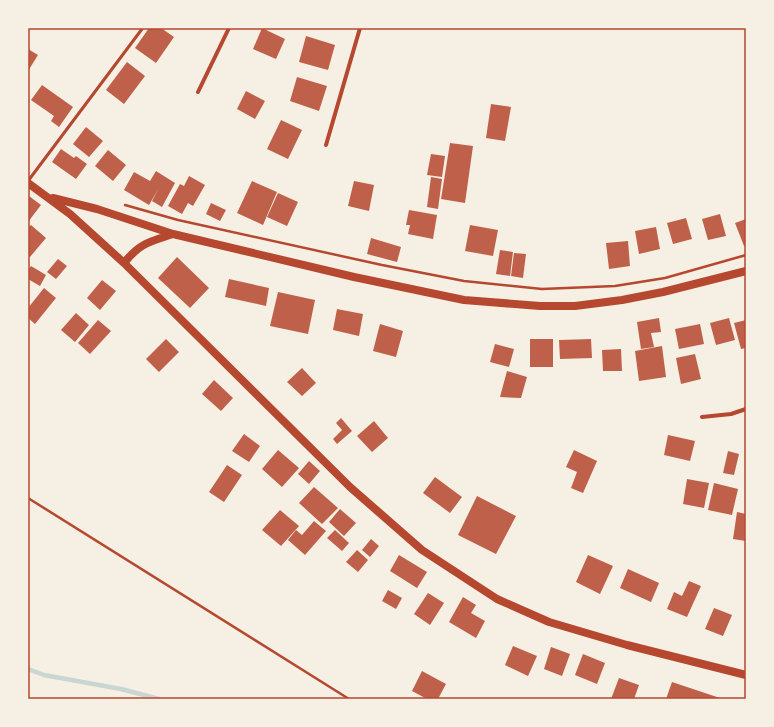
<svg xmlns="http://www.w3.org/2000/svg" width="774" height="727" font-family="'IBM Plex Sans',sans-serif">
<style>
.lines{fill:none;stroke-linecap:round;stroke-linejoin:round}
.stream{stroke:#c9d6d2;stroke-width:4.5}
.building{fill:#bf614a}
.path{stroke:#b5482f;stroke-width:2.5}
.service{stroke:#b5482f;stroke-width:3}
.minor{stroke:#b5482f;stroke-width:4}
.secondary{stroke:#b5482f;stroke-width:8}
.neatline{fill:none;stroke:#b5482f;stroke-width:1.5}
</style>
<rect width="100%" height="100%" fill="#f6efe4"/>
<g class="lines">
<path class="stream" d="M28,669l16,6 77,14 38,10"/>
</g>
<path class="building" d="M149,28h12l13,9 -18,26 -21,-15z
M262,28l23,11 -9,20 -23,-10z
M306,36l29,9 -7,25 -29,-8z
M28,49l10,6 -10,16z
M127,62l18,14 -21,28 -18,-14z
M297,77l30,9 -8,25 -29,-10z
M42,85l31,22 -14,20 -8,-6 3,-5 -23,-16z
M246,91l19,10 -10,18 -18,-10z
M491,104l20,3 -6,34 -19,-3z
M281,120l21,10 -14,29 -21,-10z
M86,127l17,14 -14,16 -16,-13z
M450,143l23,3 -8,57 -24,-4z
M61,149l13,9 2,-2 11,8 -11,15 -24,-17z
M108,150l18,15 -13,16 -18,-15z
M431,154l14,2 -3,21 -15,-2z
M156,171l19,12 -13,24 -10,-6 7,-13 -10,17 -25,-15 10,-18 16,9z
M189,176l16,9 -12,21 -5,-3 -6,11 -14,-8 12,-22 4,2z
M431,177l11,2 -4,30 -11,-2z
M252,181l25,11 -14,33 -26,-12z
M354,181l20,4 -5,26 -21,-5z
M278,193l20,9 -11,24 -20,-9z
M29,196l12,9 -13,17v-25z
M211,203l15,7 -6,11 -14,-7z
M409,210l28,5 -4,24 -25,-5 2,-9h-4z
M720,214l6,22 -18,4 -6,-21z
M686,218l6,21 -19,5 -6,-21z
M746,219v26l-2,1 -9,-23z
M31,225l15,13 -16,19 -2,-2v-27z
M470,225l28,5 -5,26 -28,-5z
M656,227l4,22 -21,5 -4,-23z
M371,238l30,9 -4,15 -30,-8z
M628,241l2,25 -21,3 -3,-26z
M500,250l13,2 -3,24 -14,-2z
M514,253l12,1 -3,24 -12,-2z
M177,257l32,31 -19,20 -32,-30z
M58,259l9,7 -11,13 -9,-7z
M31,266l15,9 -6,11 -12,-7v-9z
M229,279l40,9 -3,18 -41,-9z
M102,280l14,11 -16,19 -13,-12z
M44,288l12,10 -21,26 -7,-6v-10z
M278,292l37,8 -7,34 -38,-8z
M337,309l26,5 -4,22 -26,-6z
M76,313l13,12 -14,17 -14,-12z
M659,318l2,14 -10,1 3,14 -13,2 -4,-27z
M729,318l6,22 -19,5 -6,-22z
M98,320l13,11 -21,23 -12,-11z
M746,320v28l-5,1 -7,-26z
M380,324l23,7 -7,26 -23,-6z
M700,324l4,20 -25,5 -4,-20z
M166,339l13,13 -20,20 -13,-13z
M530,339h23v28h-23z
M591,339l1,19 -32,1 -1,-19z
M495,344l19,5 -5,18 -19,-5z
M662,346l4,31 -27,4 -4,-30z
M621,349l1,22h-19l-1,-21z
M695,354l6,25 -20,5 -5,-26z
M302,368l14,15 -14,13 -15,-14z
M507,371l20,6 -6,21 -21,-1z
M214,380l19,18 -12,13 -19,-17z
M341,418l11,13 -15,13 -4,-5 9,-9 -6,-7z
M374,421l14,17 -16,14 -15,-16z
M244,434l16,12 -11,16 -17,-11z
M668,435l27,6 -5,20 -26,-6z
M278,450l21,18 -17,19 -20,-18z
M574,450l23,11 -14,32 -12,-5 6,-16 -11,-5z
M728,451l11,3 -5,21 -11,-2z
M309,461l11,10 -11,13 -11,-10z
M227,465l15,10 -18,27 -15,-10z
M435,477l27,20 -12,16 -27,-20z
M687,479l22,4 -5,25 -21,-4z
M714,483l24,6 -6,26 -24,-5z
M314,487l24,21 -16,16 -23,-21z
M477,496l39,20 -20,38 -38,-19z
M340,509l16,14 -12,13 -15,-14z
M280,510l19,16 -18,20 -19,-16z
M737,512l9,2v27l-13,-2z
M314,521l12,10 -21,24 -17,-15 8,-10 6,5z
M335,530l14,13 -7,8 -15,-13z
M371,539l8,7 -9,11 -8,-7z
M357,550l11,10 -10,12 -12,-10z
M399,555l28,17 -10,16 -27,-17z
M588,555l25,11 -13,28 -24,-12z
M628,569l31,14 -8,19 -31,-14z
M689,581l12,5 -14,31 -20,-8 7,-17 8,4z
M388,590l14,8 -6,11 -14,-8z
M428,593l16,10 -14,22 -16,-11z
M463,597l13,8 -5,8 14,8 -9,17 -27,-16z
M714,608l18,7 -9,21 -18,-7z
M513,646l24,10 -9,20 -23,-11z
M551,647l19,7 -8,22 -18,-7z
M583,654l22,9 -8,21 -22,-9z
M422,671l24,13 -8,15h-11l-15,-8z
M619,678l20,7 -5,14h-23z
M672,682l51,17h-57z"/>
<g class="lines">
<path class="path" d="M125,205l53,15 204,45 82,16 78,8 73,-3 50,-8 81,-23
M28,498l321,201"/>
<path class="service" d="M28,181l114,-152"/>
<path class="minor" d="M198,92l31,-64
M326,145l34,-117
M702,417l29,-3 15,-5"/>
<path class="secondary" d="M28,183l42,31 54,49 226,224 72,63 75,49 52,23 78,23 119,30
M53,198l44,11 76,25 181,43 110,23 76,6h35l47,-6 41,-8 83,-21
M124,263c16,-20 25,-21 49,-29"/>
</g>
<rect width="774" height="727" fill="none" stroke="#f6efe4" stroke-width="58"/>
<rect x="29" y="29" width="716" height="669" class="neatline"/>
</svg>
